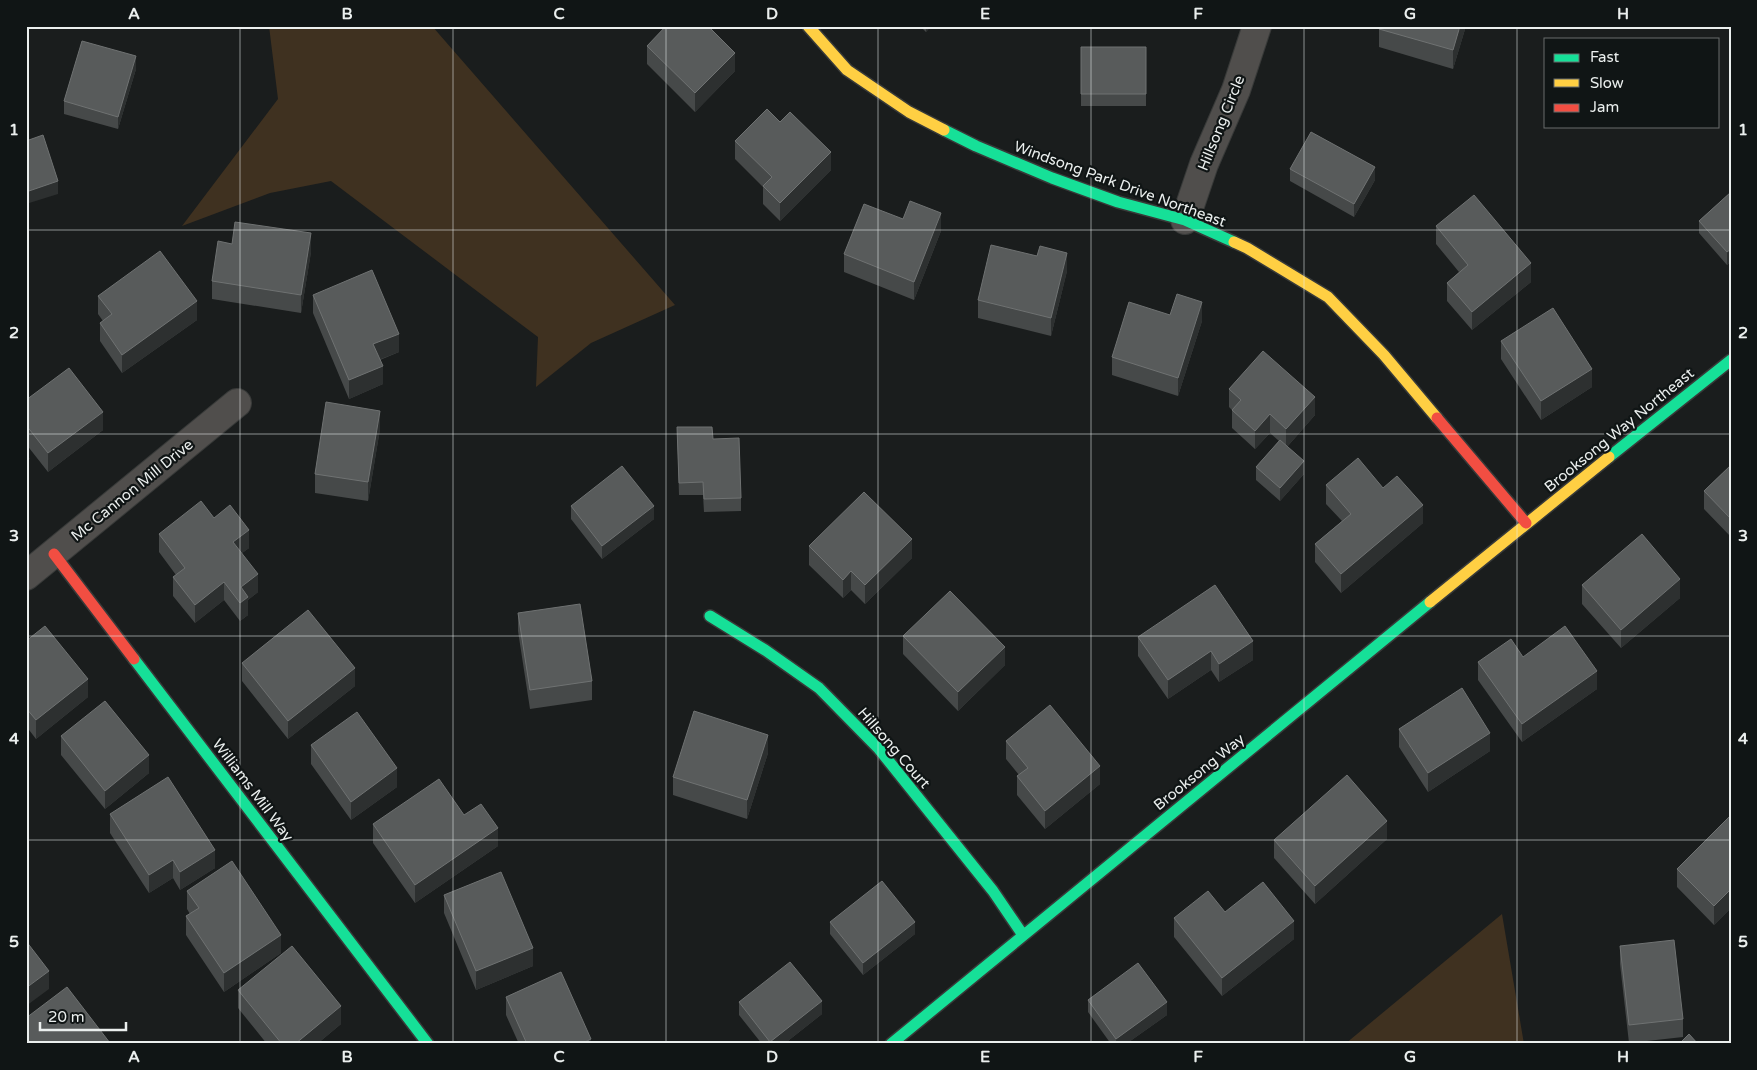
<svg xmlns="http://www.w3.org/2000/svg" width="1757" height="1070" font-family="'Varela Round',sans-serif">
<style>
.green{fill:#3f3120}
.lines{fill:none;stroke-linecap:round;stroke-linejoin:round}
.street-casing{stroke:#383a39;stroke-width:30}
.fast-casing{stroke:#383a39;stroke-width:14}
.slow-casing{stroke:#383a39;stroke-width:14}
.jam-casing{stroke:#383a39;stroke-width:14}
.street{stroke:#504e4c;stroke-width:28}
.fast{stroke:#16e098;stroke-width:11}
.slow{stroke:#ffcf43;stroke-width:11}
.jam{stroke:#f24e42;stroke-width:11}
.wall{fill:#464949}
.shaded-wall{fill:#2d3030}
.building{fill:#585b5b;stroke:#6f7272}
.grid{fill:none;stroke:#ebefee;stroke-width:1;stroke-opacity:0.55}
.labels{text-anchor:middle;stroke-width:4.5;stroke-linejoin:round;paint-order:stroke}
.street-label{font-size:15px;fill:#ebefee;stroke:#101515}
.neatline{fill:none;stroke:#ebefee;stroke-width:2}
.grid-label{font-size:16px;text-anchor:middle;font-weight:bold;fill:#ebefee}
</style>
<rect width="100%" height="100%" fill="#1a1d1d"/>
<path class="green" d="M269,26h163l243,279 -84,38 -55,44 2,-50 -207,-156 -61,12 -88,33 96,-127z
M1502,914l22,130h-179z"/>
<g class="lines">
<g class="street-casing">
<path id="street" d="M1185,220l19,-56 32,-74 21,-64
M26,576l211,-173"/>
</g>
<g class="fast-casing">
<path id="fast" d="M944,130l32,16 76,32 66,24 67,18 49,22
M1609,457l122,-97
M710,616l55,34 54,38 60,61 114,142 30,44
M134,659l294,385
M891,1044l539,-442"/>
</g>
<g class="slow-casing">
<path id="slow" d="M808,26l39,44 62,42 35,18
M1234,242l13,6 81,49 56,58 53,63
M1430,602l179,-145"/>
</g>
<g class="jam-casing">
<path id="jam" d="M1437,418l89,105
M54,554l80,105"/>
</g>
<use href="#street" class="street"/>
<use href="#fast" class="fast"/>
<use href="#slow" class="slow"/>
<use href="#jam" class="jam"/>
</g>
<path class="wall" d="M920,26h11l-5,6z
M1466,26l-13,43 -74,-22v-18z
M647,46l88,25 -40,41 -48,-48z
M1081,47h65v59h-65z
M136,69l-18,60 -54,-15v-13z
M780,122l51,48 -51,51 -17,-17v-17l-28,-28v-18z
M1290,169l85,11 -21,37 -64,-36z
M1731,192v70l-4,3 -28,-32v-12z
M903,219l38,12 -27,69 -70,-28v-18z
M1436,226l95,56 -59,48 -25,-29v-18l12,-11 -23,-28z
M232,244l79,8 -10,61 -89,-14v-18z
M1067,271l-16,65 -73,-18v-18z
M313,295l86,57 -19,8 3,24 -34,15 -36,-86z
M98,296l99,24 -75,53 -22,-32v-18l3,-2 -5,-7z
M1170,315l32,6 -24,75 -66,-21v-18z
M1501,341l91,46 -51,33 -40,-61z
M1229,389l86,26 -28,32 17,27 -24,27 -24,-21v-13l23,-26 -9,-8 -15,16 -23,-21v-18l-3,-3z
M26,400l77,30 -55,42 -22,-28z
M677,427l36,12 28,59v13l-37,1 -1,-17h-24z
M380,429l-12,72 -53,-8v-19z
M1731,465v72l-27,-28v-18z
M1326,485l57,3 40,35 -82,70 -26,-31v-18l27,-23 -16,-17z
M571,506l83,13 -52,40 -31,-40z
M214,518l35,30 -7,5 16,39 -10,8v15l-8,6 -16,-21 -29,23 -22,-27v-19l3,-2 -17,-23v-18z
M809,546l103,12 -47,46 -14,-14 -8,8 -34,-33z
M1582,585l98,13 -59,50 -39,-44z
M518,613l74,68v19l-62,9 -12,-78z
M903,636l102,29 -47,46 -55,-57z
M1138,637l115,23 -34,22 -8,-12 -43,29 -30,-43z
M26,641l62,56 -52,42 -10,-13z
M1523,657l74,32 -75,53 -44,-62v-18z
M242,663l113,23 -67,53 -46,-58z
M1399,729l91,22 -62,41 -29,-45z
M61,736l88,37 -44,36 -44,-54z
M1006,741l94,43 -55,45 -28,-34v-19l2,-1 -13,-16z
M311,745l86,42 -46,33 -40,-56z
M768,753l-21,66 -74,-24v-18z
M110,814l105,54 -35,22 -7,-12 -24,15 -39,-60z
M464,815l34,31 -83,57 -42,-60v-19z
M1731,816v92l-17,17 -37,-38v-18z
M1387,839l-72,65 -41,-46v-18z
M187,891l94,62 -57,39 -38,-57v-19l4,-2 -3,-5z
M444,895l89,71 -57,24 -32,-77z
M1225,912l69,27 -72,57 -48,-59v-19z
M830,922l85,12 -52,41 -33,-41z
M1620,946l63,73v18l-54,6 -9,-79z
M238,990l103,34 -24,20h-50l-29,-36z
M506,997l85,47h-72l-13,-29z
M1088,1000l79,15 -41,29h-15l-23,-32z
M739,1002l83,12 -38,30h-22l-23,-29z"/>
<path class="shaded-wall" d="M926,26h5l-5,6z
M1460,26h6l-13,43v-19z
M735,53v18l-40,41v-19z
M136,56v13l-18,60v-12z
M831,152v18l-51,51v-18z
M1375,167v13l-21,37v-13z
M58,181v13l-32,10v-12z
M941,213v18l-27,69v-18z
M311,233v19l-10,61v-18z
M1731,249v13l-4,3v-13z
M1067,253v18l-16,65v-18z
M1531,263v19l-59,48v-18z
M197,301v19l-75,53v-18z
M1202,302v19l-24,75v-18z
M399,334v18l-26,10v-18z
M383,366v18l-34,15v-19z
M1592,369v18l-51,33v-19z
M1315,397v18l-29,33v-19z
M380,411v18l-12,72v-19z
M103,412v18l-55,42v-19z
M1270,414v19l-15,16v-18z
M29,459v19l-3,2v-18z
M1304,461v13l-24,27v-13z
M1423,505v18l-82,70v-19z
M654,506v13l-52,40v-13z
M249,530v18l-16,12v-18z
M912,539v19l-47,46v-19z
M851,571v19l-8,8v-18z
M258,574v18l-10,8v15l-8,6 1,-34z
M1680,579v19l-59,50v-18z
M224,582v18l-29,23v-18z
M1253,641v19l-34,22v-18z
M1005,647v18l-47,46v-19z
M1211,651v19l-43,29v-19z
M355,668v18l-67,53v-18z
M1597,671v18l-75,53v-18z
M88,679v18l-52,42v-19z
M1490,733v18l-62,41v-19z
M768,735v18l-21,66v-19z
M149,755v18l-44,36v-18z
M1100,766v18l-55,45v-18z
M397,768v19l-46,33v-18z
M1387,821v18l-72,65v-18z
M498,828v18l-83,57v-18z
M215,850v18l-35,22v-18z
M173,860v18l-24,15v-18z
M1731,889v19l-17,17v-19z
M1294,921v18l-72,57v-18z
M915,922v12l-52,41v-12z
M281,935v18l-57,39v-19z
M533,948v18l-57,24v-19z
M49,971v18l-23,17v-18z
M822,1001v13l-38,30h-14v-2z
M1167,1002v13l-41,29h-10v-5z
M341,1006v18l-24,20h-22z
M591,1039v5h-10z"/>
<path class="building" d="M666,26h42l27,27 -40,40 -48,-47z
M1380,26h80l-7,24 -74,-21z
M82,41l54,15 -18,61 -54,-16z
M1081,47h65v47h-65z
M767,109l13,13 10,-10 41,40 -51,51 -17,-17 9,-9 -37,-36z
M1311,132l64,35 -21,37 -64,-35z
M43,135l15,46 -32,11v-51z
M1731,192v57l-4,3 -28,-31z
M1474,195l57,68 -59,49 -25,-29 21,-18 -32,-39z
M910,201l31,12 -27,69 -70,-28 20,-50 39,15z
M235,222l76,11 -10,62 -89,-14 6,-40 14,3z
M991,245l46,11 3,-10 27,7 -16,65 -73,-18z
M160,251l37,50 -75,54 -22,-32 12,-9 -14,-18z
M372,270l27,64 -26,10 10,22 -34,14 -36,-85z
M1177,294l25,8 -24,76 -66,-21 17,-55 41,13z
M1553,308l39,61 -51,32 -40,-60z
M1263,351l52,46 -29,32 -16,-15 -15,17 -23,-21 9,-10 -12,-11z
M69,368l34,44 -55,41 -22,-28v-25z
M326,402l54,9 -12,71 -53,-8z
M677,427h35l1,12 26,-1 2,60 -37,1 -1,-17 -24,1z
M1280,440l24,21 -24,27 -24,-21z
M26,455l3,4 -3,3z
M1358,458l25,30 14,-12 26,29 -82,69 -26,-30 36,-30 -25,-29z
M1731,465v54l-27,-28z
M622,466l32,40 -52,40 -31,-40z
M864,492l48,47 -47,46 -14,-14 -8,9 -34,-34z
M201,501l13,17 16,-13 19,25 -16,12 25,32 -17,13 7,10 -8,6 -16,-21 -29,23 -22,-28 12,-9 -26,-34z
M1642,534l38,45 -59,51 -39,-45z
M1215,585l38,56 -34,23 -8,-13 -43,29 -30,-43z
M950,591l55,56 -47,45 -55,-56z
M580,604l12,77 -62,9 -12,-77z
M308,610l47,58 -67,53 -46,-58z
M45,626l43,53 -52,41 -10,-12v-67z
M1565,626l32,45 -75,53 -44,-62 33,-23 12,18z
M1462,688l28,45 -62,40 -29,-44z
M105,701l44,54 -44,36 -44,-55z
M1050,705l50,61 -55,45 -28,-35 11,-8 -22,-27z
M694,711l74,24 -21,65 -74,-23z
M357,712l40,56 -46,34 -40,-57z
M1347,775l40,46 -72,65 -41,-46z
M168,777l47,73 -35,22 -7,-12 -24,15 -39,-61z
M439,779l25,36 17,-11 17,24 -83,57 -42,-61z
M1730,816l1,73 -17,17 -37,-37z
M232,861l49,74 -57,38 -38,-57 13,-8 -12,-17z
M501,872l32,76 -57,23 -32,-76z
M882,881l33,41 -52,41 -33,-41z
M1263,882l31,39 -72,57 -48,-60 34,-27 17,21z
M1674,940l9,79 -54,6 -9,-79z
M26,941l23,30 -23,17z
M292,946l49,60 -46,38h-13l-44,-54z
M790,962l32,39 -52,41 -31,-40z
M1138,963l29,39 -51,37 -28,-39z
M561,972l30,67 -10,5h-54l-21,-47z
M67,987l43,56 -2,1h-82v-26z
M1689,1034l9,10h-19z"/>
<path class="grid" d="M240,26v1018M453,26v1018M666,26v1018M878,26v1018M1091,26v1018M1304,26v1018M1517,26v1018M26,230h1705M26,434h1705M26,636h1705M26,840h1705"/>
<g class="labels">
<g class="street-label">
<text transform="translate(1221 123) rotate(-68)" y="5">Hillsong Circle</text>
<text transform="translate(1120 184) rotate(20)" y="5">Windsong Park Drive Northeast</text>
<text transform="translate(1619 430) rotate(-39)" y="5">Brooksong Way Northeast</text>
<text transform="translate(132 490) rotate(-39)" y="5">Mc Cannon Mill Drive</text>
<text transform="translate(894 748) rotate(49)" y="5">Hillsong Court</text>
<text transform="translate(1199 772) rotate(-39)" y="5">Brooksong Way</text>
<text transform="translate(253 790) rotate(53)" y="5">Williams Mill Way</text>
</g>
</g>
<rect width="1757" height="1070" fill="none" stroke="#101515" stroke-width="55"/>
<rect x="1544" y="38" width="175" height="90" fill="#101515" stroke="#686c6c"/>
<rect x="1554" y="54" width="25" height="8" fill="#16e098" stroke="#686c6c"/>
<text x="1590" y="62" font-size="15" fill="#ebefee">Fast</text>
<rect x="1554" y="79" width="25" height="8" fill="#ffcf43" stroke="#686c6c"/>
<text x="1590" y="88" font-size="15" fill="#ebefee">Slow</text>
<rect x="1554" y="104" width="25" height="8" fill="#f24e42" stroke="#686c6c"/>
<text x="1590" y="112" font-size="15" fill="#ebefee">Jam</text>
<path d="M40 1022v8h86v-8" fill="none" stroke="#ebefee" stroke-width="2.5"/>
<text x="48" y="1022" font-size="15" fill="#ebefee" stroke="#101515" stroke-width="4" paint-order="stroke">20 m</text>
<rect x="28" y="28" width="1702" height="1014" class="neatline"/>
<g class="grid-label">
<text x="134" y="19">A</text>
<text x="347" y="19">B</text>
<text x="559" y="19">C</text>
<text x="772" y="19">D</text>
<text x="985" y="19">E</text>
<text x="1198" y="19">F</text>
<text x="1410" y="19">G</text>
<text x="1623" y="19">H</text>
<text x="14" y="135">1</text>
<text x="1743" y="135">1</text>
<text x="14" y="338">2</text>
<text x="1743" y="338">2</text>
<text x="14" y="541">3</text>
<text x="1743" y="541">3</text>
<text x="14" y="744">4</text>
<text x="1743" y="744">4</text>
<text x="14" y="947">5</text>
<text x="1743" y="947">5</text>
<text x="134" y="1062">A</text>
<text x="347" y="1062">B</text>
<text x="559" y="1062">C</text>
<text x="772" y="1062">D</text>
<text x="985" y="1062">E</text>
<text x="1198" y="1062">F</text>
<text x="1410" y="1062">G</text>
<text x="1623" y="1062">H</text>
</g>
</svg>
